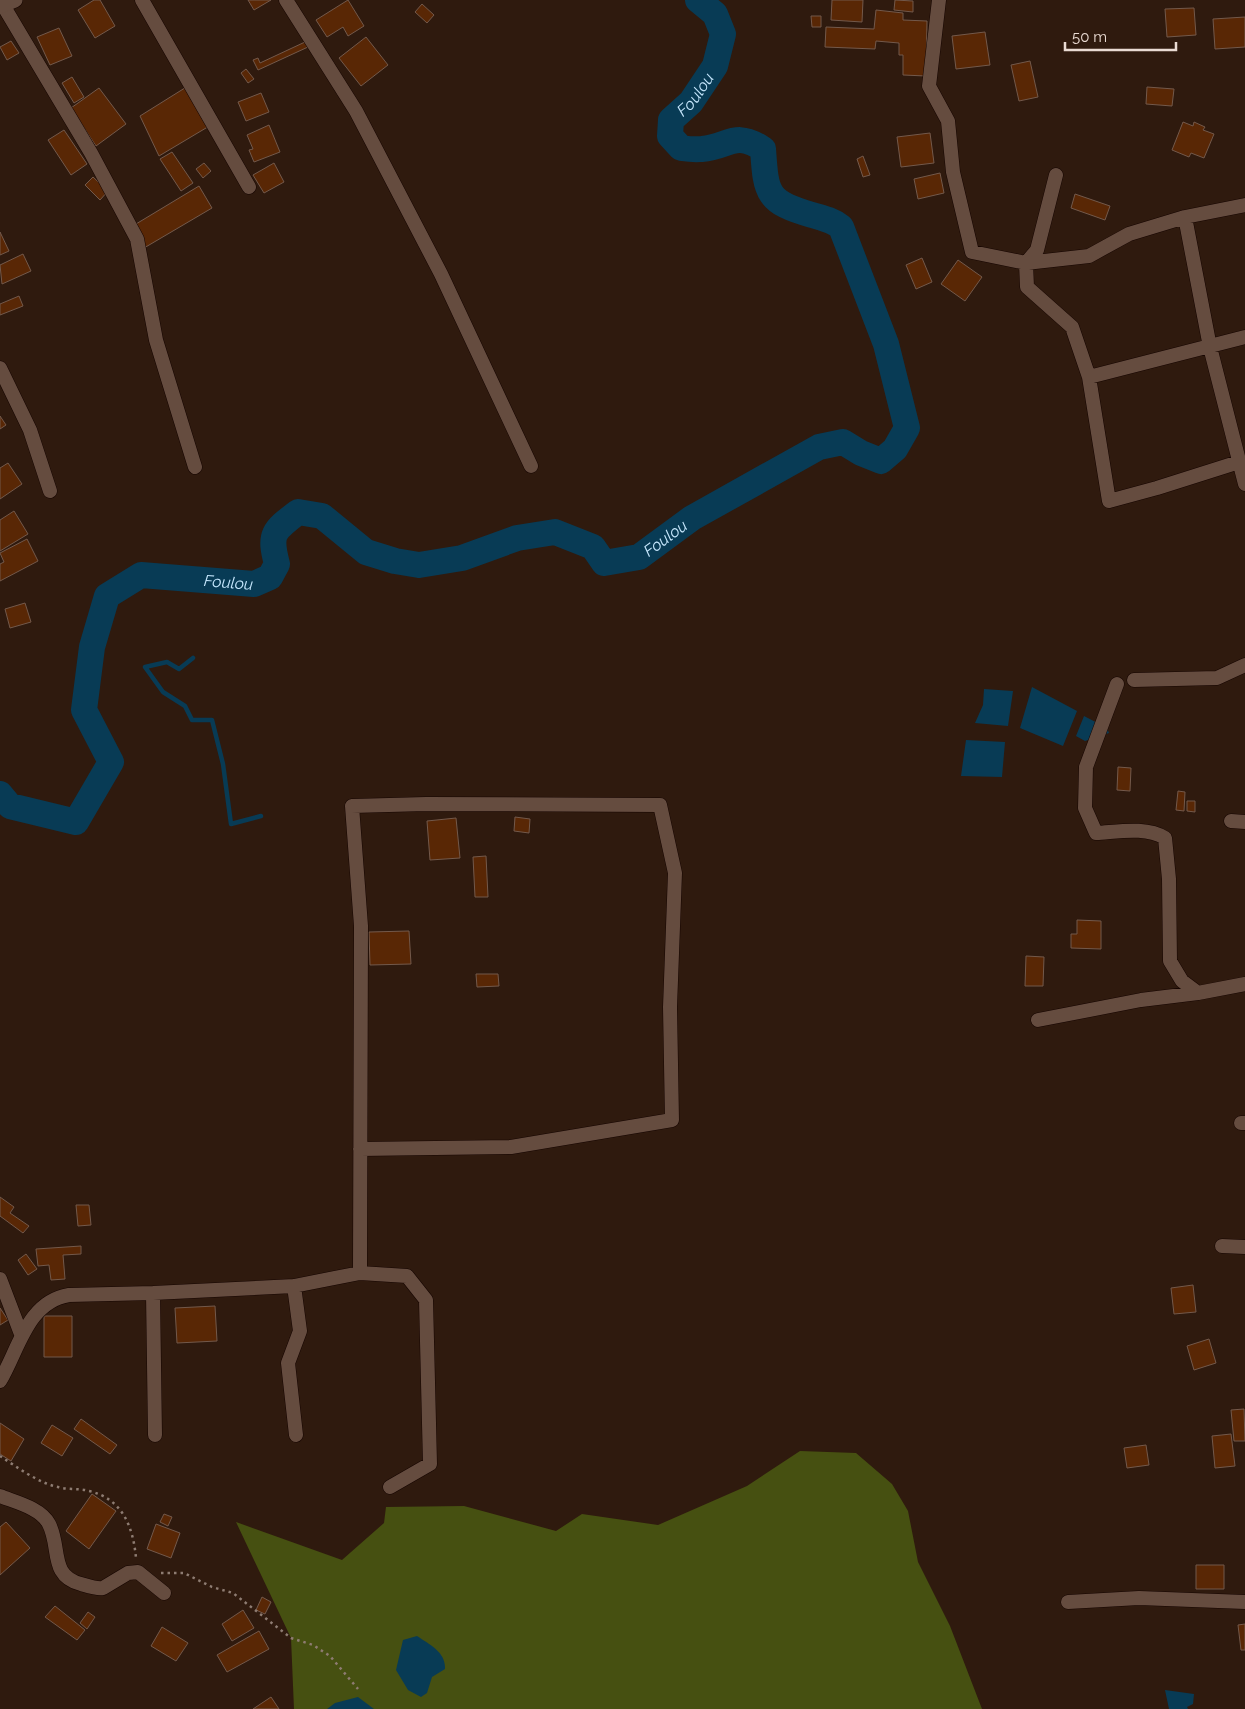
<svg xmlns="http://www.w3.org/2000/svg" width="1245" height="1709" font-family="Raleway,sans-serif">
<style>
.forest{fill:#465011}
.water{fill:#083b55}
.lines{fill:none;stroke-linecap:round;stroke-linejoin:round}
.stream{stroke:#083b55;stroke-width:4.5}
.river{stroke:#083b55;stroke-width:26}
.building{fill:#592705;stroke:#73594b}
.street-casing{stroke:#160500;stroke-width:15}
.secondary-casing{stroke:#160500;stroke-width:16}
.path{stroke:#8e7c72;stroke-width:2.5;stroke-dasharray:2.5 4;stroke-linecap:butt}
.street{stroke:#654c3f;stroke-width:14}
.secondary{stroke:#654c3f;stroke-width:15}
.labels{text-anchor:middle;stroke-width:4.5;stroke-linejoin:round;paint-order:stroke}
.water-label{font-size:16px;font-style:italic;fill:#c7e8fe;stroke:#2f1a0e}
</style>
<rect width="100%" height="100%" fill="#2f1a0e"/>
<path class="forest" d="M800,1451l56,2 36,31 16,27 10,51 32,64 32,83h-688l-3,-71 -55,-116 106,38 42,-37 2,-16 78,-1 92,25 26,-17 76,11 89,-39z"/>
<path class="water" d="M1032,687l45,24 -14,35 -43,-18z
M984,689l29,2 -5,35 -33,-3 8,-18z
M1084,716l23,12 2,5 -24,8 -9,-5z
M966,740l39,2 -3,35 -41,-1z
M417,1636c13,9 29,16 28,33l-13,8 -5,16 -6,4 -13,-7 -12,-20 7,-30z
M1165,1690l29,4 -1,10 -6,3 1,2h-19z
M358,1697l16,12h-47l8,-6z"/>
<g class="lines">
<path class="stream" d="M193,658l-14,11 -12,-7 -22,5 18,25 22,14 7,14h20l11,44 8,60 30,-8"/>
<path class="river" id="s1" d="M0,794l10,12 66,16 35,-60 -27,-52 8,-63 15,-51 34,-21 113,9 16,-7 7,-13c-8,-30 -4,-33 21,-52l24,4 44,36 29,9 24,4 43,-7 55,-20 38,-6 38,15 11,16 35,-6 53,-39 127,-71 24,-5 18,11 20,8 14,-12 12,-21 -21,-84 -45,-117c-9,-7 -18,-9 -29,-12 -46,-13 -46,-22 -49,-66 -29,-19 -34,-2 -61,0 -7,1 -14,0 -21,-1l-11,-12 1,-16 20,-18 24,-36 8,-32 -8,-20 -17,-14"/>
</g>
<path class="building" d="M94,0h6l15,26 -20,12 -17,-28z
M248,0h23l-17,10z
M348,0l16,26 -16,10 -5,-9 -16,10 -11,-17z
M832,0h31l-1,22 -31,-2z
M895,0l18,1v11l-19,-2z
M422,4l12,11 -7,8 -12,-11z
M1194,8l2,27 -29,2 -2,-28z
M876,10l27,3v7l24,1 -1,55 -23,-1v-20h-4v-12l-23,-2 -1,8 -50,-2 1,-20 48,2z
M811,16h10v11h-9z
M1245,17v30l-30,2 -2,-30z
M59,28l13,28 -22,9 -13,-28z
M985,32l5,33 -34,4 -4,-33z
M366,37l22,28 -27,21 -22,-28z
M11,41l8,12 -12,7 -7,-13z
M305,42l3,5 -50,23 -5,-10 5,-2 2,5z
M1030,61l8,36 -19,4 -8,-36z
M246,69l8,10 -6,4 -7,-10z
M72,77l12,20 -10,6 -12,-20z
M188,86l23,39 -52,31 -19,-40z
M1147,87l27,2 -2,17 -26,-2z
M99,88l27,36 -30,22 -25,-38z
M261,93l8,19 -23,9 -8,-19z
M1183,122l10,4 1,-4 11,5 -2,3 11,4 -10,24 -13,-5 -2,4 -17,-7z
M269,125l11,27 -26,10 -5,-12 4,-1 -6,-14z
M64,130l23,34 -16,11 -23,-35z
M930,133l4,30 -33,4 -4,-30z
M172,152l21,31 -12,8 -21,-32z
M863,156l7,19 -7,2 -6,-18z
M204,163l7,8 -8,7 -7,-9z
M274,163l10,19 -20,11 -11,-18z
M940,173l4,20 -26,6 -4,-20z
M93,177l15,14 -8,9 -15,-15z
M199,186l13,22 -68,40 -13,-21z
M1075,194l35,12 -5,14 -34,-12z
M0,232l9,19 -9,4z
M23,254l8,17 -29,13 -2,-19z
M922,258l10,24 -16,7 -10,-24z
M958,260l24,17 -17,24 -24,-17z
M19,296l4,10 -23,9v-11z
M0,416l6,9 -6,4z
M8,463l14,21 -22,15v-31z
M14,511l14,23 -28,17v-31z
M27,539l11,22 -38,20v-17l4,-2 -4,-9z
M25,603l6,19 -21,6 -5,-19z
M1118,767l13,1 -1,23 -13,-1z
M1178,791l7,1 -1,19 -8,-1z
M1187,801h8v11l-8,-1z
M515,817l15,2 -1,14 -15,-2z
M456,818l4,40 -30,2 -3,-39z
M486,856l2,41h-13l-2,-40z
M1077,920l24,1v28l-30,-1v-14h6z
M409,931l2,33 -41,1 -1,-33z
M1026,956l18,1 -1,29h-18z
M476,974h22l1,12 -22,1z
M0,1197l14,10 -4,6 19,13 -6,7 -23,-17z
M76,1205h13l2,20 -13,1z
M81,1246v8l-18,1 2,24 -14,1 -2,-15 -11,1 -2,-17z
M26,1254l11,15 -9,6 -10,-15z
M1193,1285l3,27 -22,2 -3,-26z
M215,1306l2,35 -40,2 -2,-35z
M0,1308l8,12 -8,5z
M44,1316h28v41h-28z
M1209,1339l7,24 -22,7 -7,-24z
M1244,1409l1,32h-11l-3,-31z
M81,1419l36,26 -7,9 -36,-25z
M0,1423l24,16 -13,22 -11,-7z
M52,1425l21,13 -11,18 -21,-13z
M1231,1434l4,32 -20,2 -3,-32z
M1146,1445l3,20 -22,3 -3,-20z
M92,1494l24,17 -27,38 -23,-18z
M164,1514l8,3 -4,9 -8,-4z
M6,1522l24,26 -30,27v-48z
M156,1524l24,9 -9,25 -24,-9z
M1196,1565h28v24h-28z
M262,1597l9,5 -6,12 -9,-4z
M55,1606l30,24 -8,10 -32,-23z
M243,1610l11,18 -22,13 -10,-17z
M88,1612l7,5 -8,12 -7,-6z
M1245,1624v26h-4l-3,-25z
M162,1627l26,16 -12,18 -25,-15z
M259,1631l10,18 -42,23 -10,-17z
M271,1697l8,12h-26z"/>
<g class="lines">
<g class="street-casing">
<path id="street" d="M142,0l107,187
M286,0l70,111 85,163 90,192
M939,0l-10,86 19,35 5,51 19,80 54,11 63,-7 40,-22 56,-17 60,-12
M3,5l88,148 46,86 19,101 39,127
M1056,175l-19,75 -11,13 1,24 45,40 17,50 20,124 48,-13 82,-26
M1185,217l25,130 35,137
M0,368l30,62 20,61
M1089,377l156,-40
M1134,680l83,-2 28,-13
M1117,684l-31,83 -1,41 11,25c21,-1 50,-7 69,5l4,41 1,82 12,20 16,12 47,-9
M1231,821l14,1
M1038,1020l103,-20 57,-7
M1241,1123h4
M1222,1246l23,1
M360,1273l47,3 19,24 4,164 -40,23
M0,1279l21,55
M294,1286l6,45 -12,32 8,72
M153,1293l2,142
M0,1381c19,-32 27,-79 69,-86l84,-2 141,-7 66,-13 1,-347 -9,-120 74,-2 234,1 15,68 -5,134 2,113 -161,27 -151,2
M0,1496c15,6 41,12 49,28 12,23 0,52 32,60 7,2 15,5 22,4l25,-15 10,-1 26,21
M1068,1602l71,-4 106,4"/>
</g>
<g class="secondary-casing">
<path id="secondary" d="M0,6l15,-6"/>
</g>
<path class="path" d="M0,1456c17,11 38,27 58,31 10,3 21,1 31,4 34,8 44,36 47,67
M161,1573h23l28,14 21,6 58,45 22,7 17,11 28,33"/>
<use href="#street" class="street"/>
<use href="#secondary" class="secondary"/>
</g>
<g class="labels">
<g class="water-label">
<text dy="6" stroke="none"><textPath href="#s1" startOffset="1759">Foulou</textPath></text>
<text dy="6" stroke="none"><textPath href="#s1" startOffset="981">Foulou</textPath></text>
<text dy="6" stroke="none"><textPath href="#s1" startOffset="456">Foulou</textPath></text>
</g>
</g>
<path d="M1065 42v8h111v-8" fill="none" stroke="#eadbd3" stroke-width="2.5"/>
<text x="1072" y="42" font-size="15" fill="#eadbd3" stroke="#2f1a0e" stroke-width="4" paint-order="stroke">50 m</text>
</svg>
